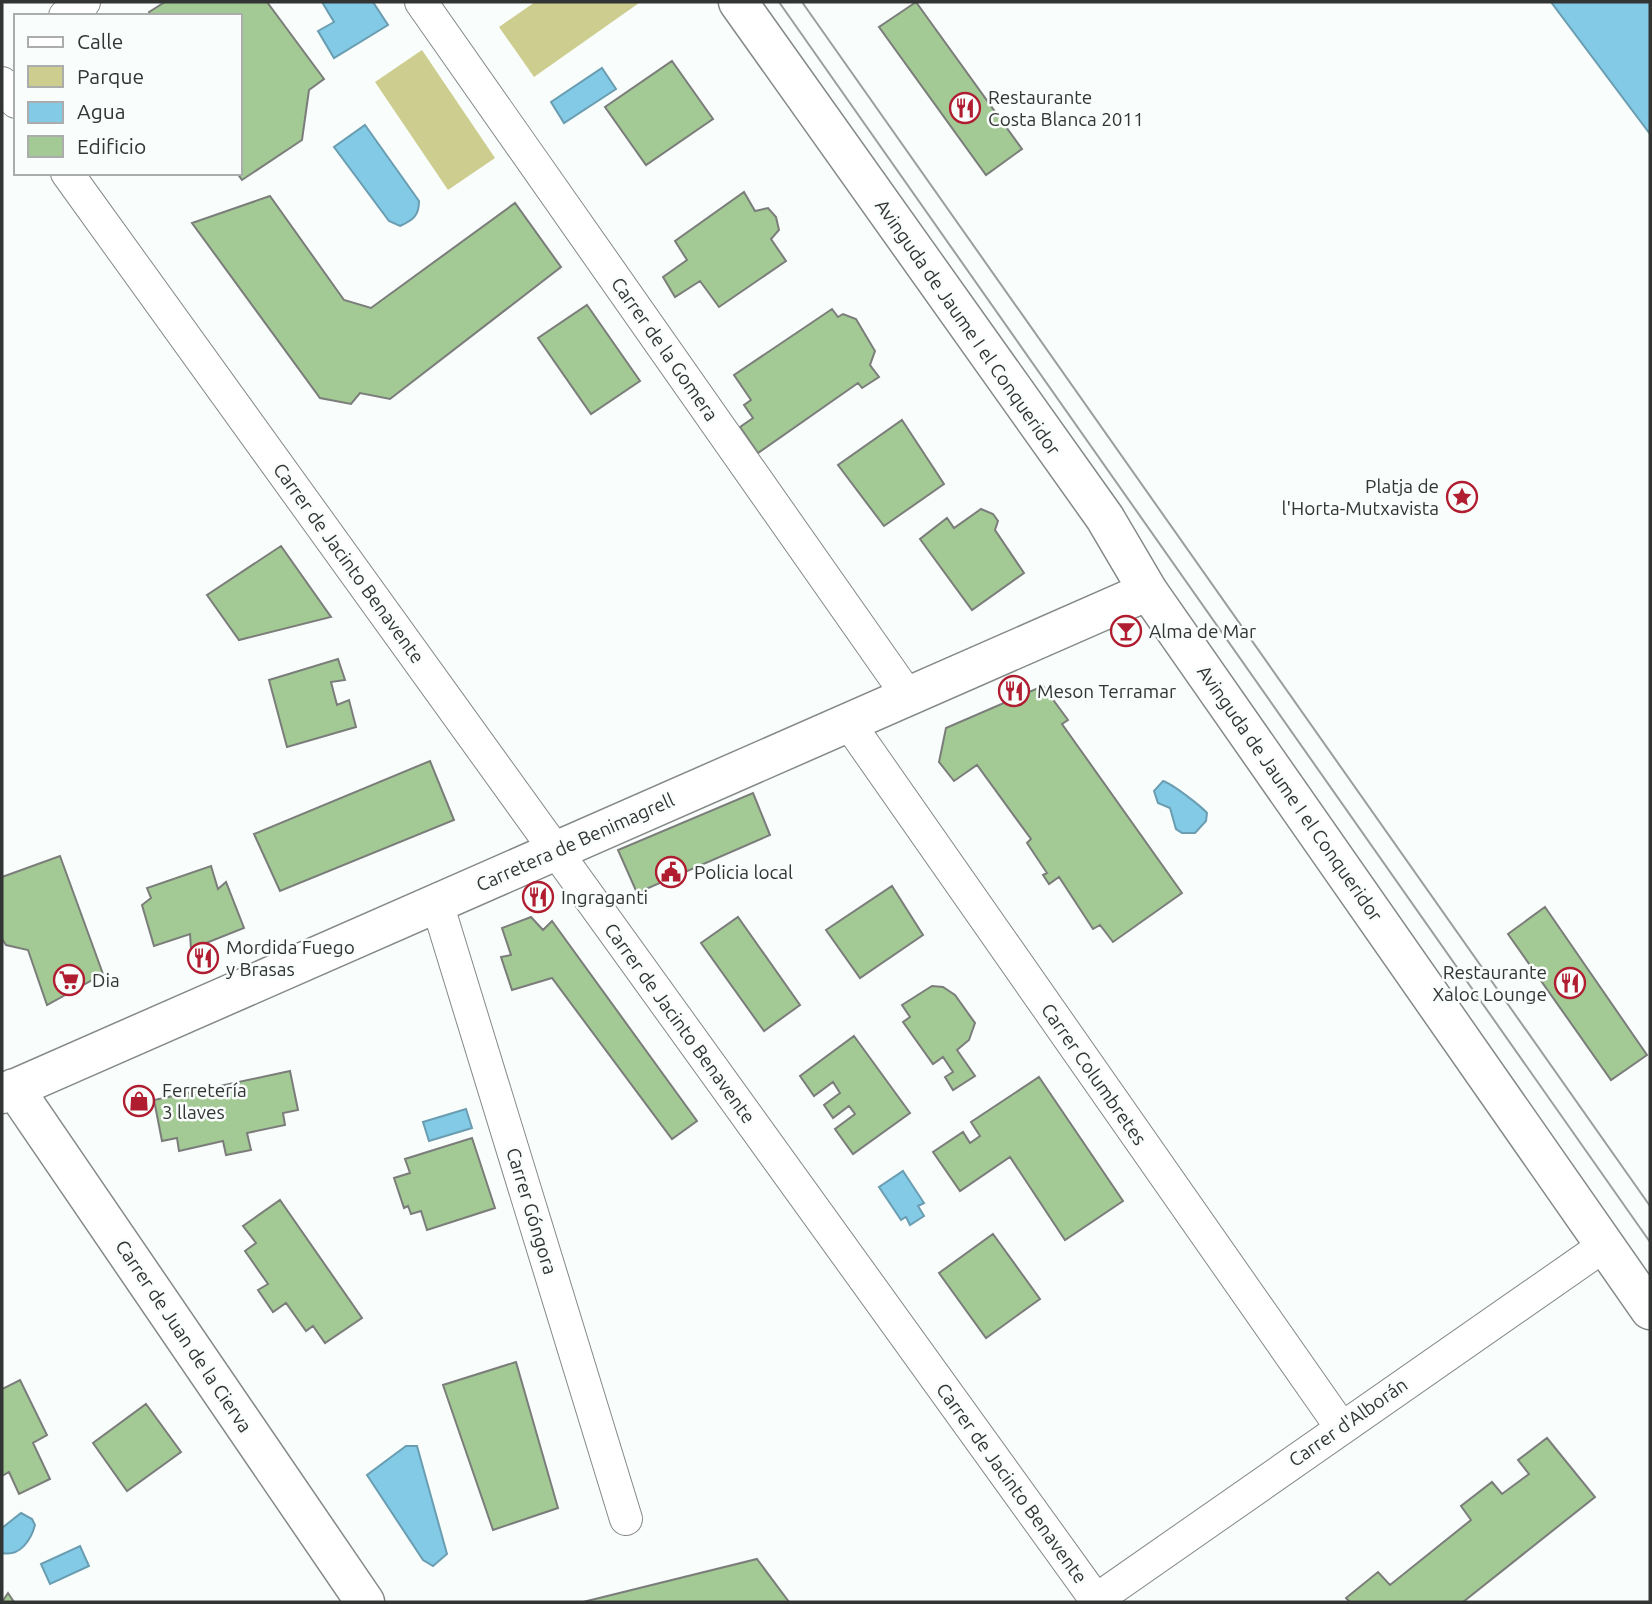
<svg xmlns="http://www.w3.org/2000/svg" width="1652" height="1604" font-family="Ubuntu,sans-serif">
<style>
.green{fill:#cdcd90}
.water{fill:#82cae6;stroke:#6a9db1;stroke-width:2}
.building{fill:#a3c995;stroke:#7b7d7a;stroke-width:2}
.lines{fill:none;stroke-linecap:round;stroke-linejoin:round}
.street-casing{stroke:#858988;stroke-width:34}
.secondary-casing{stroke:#858988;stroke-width:41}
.street{stroke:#fff;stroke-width:32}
.secondary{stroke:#fff;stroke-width:38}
.tram{stroke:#9b9e9d;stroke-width:2}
.labels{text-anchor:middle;stroke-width:5;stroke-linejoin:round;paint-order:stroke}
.poi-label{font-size:19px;fill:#333434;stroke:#f9fdfb;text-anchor:start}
.street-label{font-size:19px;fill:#333434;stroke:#f9fdfb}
</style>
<rect width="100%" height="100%" fill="#f9fdfb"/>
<path class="green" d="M535,2h103l1,1 -105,74 -35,-50z
M422,50l73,108 -47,32 -73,-108z"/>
<path class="water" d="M322,2h51l15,23 -54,33 -16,-27 16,-9z
M1551,2h99v132z
M602,68l14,21 -52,34 -13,-21z
M365,125l54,76c0,15 -6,19 -19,25l-11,-5 -55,-74z
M1163,781c8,2 38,25 44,32l-1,8 -11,12h-13l-6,-4 -6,-21 -12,-5 -4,-12z
M466,1109l6,19 -43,13 -6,-19z
M903,1171l21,32 -6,3 6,10 -14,9 -4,-8 -5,3 -22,-33z
M406,1446h11l30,108 -14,12 -10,-6 -56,-85z
M21,1513l11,6 3,6c-4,15 -15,32 -33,28v-25z
M80,1546l9,20 -39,18 -9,-20z"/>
<path class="building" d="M165,2h102l57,77 -15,11 -7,50 -60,40 -5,-7h3v-157h-89l-2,-4z
M916,2l106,147 -36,26 -107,-148z
M672,61l41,58 -67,46 -41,-58z
M744,192l11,19 13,-3 8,9 3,13 -8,9 15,22 -67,46 -19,-26 -25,16 -12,-20 24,-17 -12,-19z
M270,196l74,104 27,8 144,-105 46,64 -171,132 -30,-6 -9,11 -31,-6 -128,-175z
M587,305l53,76 -49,33 -53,-76z
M832,309l6,8 5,-3 13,5 19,32 -5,14 9,12 -17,11 -4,-5 -100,70 -18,-26 13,-9 -9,-13 7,-5 -17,-25z
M902,420l42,64 -60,42 -46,-61z
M981,509l12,5 5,7 -3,9 29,43 -52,37 -52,-71 27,-21 7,10z
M281,546l50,71 -92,23 -32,-45z
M338,659l7,21 -14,2 6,23 12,-5 7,27 -69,20 -18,-67z
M1043,686l25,34 -6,4 120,169 -69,49 -13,-17 -7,4 -34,-52 -10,7 -6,-9 4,-2 -20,-30 4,-4 -54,-74 -23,16 -15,-19 7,-34z
M430,761l24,59 -174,71 -26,-57z
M753,793l17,42 -133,58 -19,-43z
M60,856l43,118 -56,31 -19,-55 -22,-5 -4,-6v-62z
M211,866l7,23 8,-7 18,46 -53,21 -1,-15 -36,12 -12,-41 9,-7 -4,-10z
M892,886l31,49 -63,43 -34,-48z
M1545,907l102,148 -36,25 -103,-146z
M531,917l12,13 9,-9 145,200 -25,18 -120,-161 -40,12 -11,-33 10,-2 -9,-27z
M738,917l62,88 -36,26 -63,-88z
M932,986l11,1 12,8 20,28 -6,17 -12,10 18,26 -22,14 -8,-13 8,-5 -10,-15 -10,7 -30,-42 7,-5 -8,-12z
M854,1036l56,77 -57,41 -18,-25 20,-15 -6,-8 -16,12 -9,-13 16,-12 -7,-11 -19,14 -14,-20z
M290,1071l8,39 -15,3 2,12 -38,8 4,17 -25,5 -3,-14 -44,10 -2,-13 -15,3 -8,-41z
M1039,1077l84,124 -58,39 -55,-83 -50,34 -27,-39 30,-20 7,11 10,-7 -9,-14z
M472,1138l23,70 -68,22 -6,-19 -10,3 -3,-8 -4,2 -10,-30 16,-5 -5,-14z
M280,1200l82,118 -37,25 -12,-17 -7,5 -20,-28 -13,9 -15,-22 10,-6 -23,-33 11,-8 -13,-17z
M993,1234l47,65 -54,39 -47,-65z
M516,1362l42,146 -65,22 -50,-145z
M20,1380l27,55 -14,8 17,36 -31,15 -10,-22 -7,4v-87z
M146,1404l35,48 -54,39 -34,-48z
M1547,1438l48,59 -132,105h-113l-4,-4 32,-26 12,13 81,-65 -10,-14 31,-24 10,12 27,-20 -11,-14z
M757,1559l32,43h-206z
M8,1593l6,9h-12z"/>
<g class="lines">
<g class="street-casing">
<path id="street" d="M421,2l487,694
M65,16l19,-14
M2,83l14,19
M67,173l1029,1427
M848,722l493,705
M437,903l189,616
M1093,1602l512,-357"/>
</g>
<g class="secondary-casing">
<path id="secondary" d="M738,2l367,516 43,73 502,719
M14,1088l351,514
M2,1094l1146,-503"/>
</g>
<use href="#street" class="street"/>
<use href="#secondary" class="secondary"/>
<path class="tram" d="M779,2l871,1240
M802,2l848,1204"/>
</g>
<defs>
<g id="restaurant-ring" transform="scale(1.575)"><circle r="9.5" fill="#f9fdfb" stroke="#b01c30" stroke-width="1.5"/><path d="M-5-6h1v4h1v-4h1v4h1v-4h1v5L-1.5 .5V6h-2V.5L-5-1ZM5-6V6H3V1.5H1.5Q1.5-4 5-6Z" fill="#b01c30"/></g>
<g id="sight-ring" transform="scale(1.575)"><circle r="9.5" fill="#f9fdfb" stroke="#b01c30" stroke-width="1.5"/><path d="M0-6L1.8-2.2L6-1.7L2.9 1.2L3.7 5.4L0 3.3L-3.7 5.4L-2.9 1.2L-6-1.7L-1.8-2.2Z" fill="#b01c30"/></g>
<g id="bar-ring" transform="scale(1.575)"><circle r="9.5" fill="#f9fdfb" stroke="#b01c30" stroke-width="1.5"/><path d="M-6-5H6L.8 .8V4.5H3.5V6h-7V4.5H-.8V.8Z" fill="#b01c30"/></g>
<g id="civic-ring" transform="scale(1.575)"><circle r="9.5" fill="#f9fdfb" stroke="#b01c30" stroke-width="1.5"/><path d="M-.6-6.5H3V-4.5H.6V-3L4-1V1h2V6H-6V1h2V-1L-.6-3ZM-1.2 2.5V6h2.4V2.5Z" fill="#b01c30"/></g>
<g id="supermarket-ring" transform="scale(1.575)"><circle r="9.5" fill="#f9fdfb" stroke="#b01c30" stroke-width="1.5"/><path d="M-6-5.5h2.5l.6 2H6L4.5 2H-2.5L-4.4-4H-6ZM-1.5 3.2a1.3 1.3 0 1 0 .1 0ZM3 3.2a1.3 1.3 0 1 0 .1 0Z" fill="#b01c30"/></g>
<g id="shop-ring" transform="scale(1.575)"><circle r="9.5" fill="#f9fdfb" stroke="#b01c30" stroke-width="1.5"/><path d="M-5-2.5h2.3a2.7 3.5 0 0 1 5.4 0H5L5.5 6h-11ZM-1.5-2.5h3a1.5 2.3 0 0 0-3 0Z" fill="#b01c30"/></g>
</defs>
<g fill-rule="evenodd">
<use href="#restaurant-ring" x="965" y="108"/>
<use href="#sight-ring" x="1462" y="497"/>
<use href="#bar-ring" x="1126" y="631"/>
<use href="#restaurant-ring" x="1014" y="691"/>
<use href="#civic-ring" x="671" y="872"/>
<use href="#restaurant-ring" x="538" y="897"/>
<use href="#restaurant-ring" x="203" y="958"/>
<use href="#supermarket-ring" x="69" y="980"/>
<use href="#restaurant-ring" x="1570" y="983"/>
<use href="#shop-ring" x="139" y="1101"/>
</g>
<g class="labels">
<g class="poi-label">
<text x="988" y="104">Restaurante<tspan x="988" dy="22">Costa Blanca 2011</tspan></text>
<text x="1439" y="493" text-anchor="end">Platja de<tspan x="1439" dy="22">l'Horta-Mutxavista</tspan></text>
<text x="1149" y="638">Alma de Mar</text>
<text x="1037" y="698">Meson Terramar</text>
<text x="694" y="879">Policia local</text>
<text x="561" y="904">Ingraganti</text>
<text x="226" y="954">Mordida Fuego<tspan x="226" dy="22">y Brasas</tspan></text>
<text x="1547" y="979" text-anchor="end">Restaurante<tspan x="1547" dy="22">Xaloc Lounge</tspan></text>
<text x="92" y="987">Dia</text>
<text x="162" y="1097">Ferretería<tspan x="162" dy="22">3 llaves</tspan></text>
</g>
<g class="street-label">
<text transform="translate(968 327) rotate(55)" y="7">Avinguda de Jaume I el Conqueridor</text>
<text transform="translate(665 349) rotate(55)" y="7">Carrer de la Gomera</text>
<text transform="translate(349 563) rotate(54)" y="7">Carrer de Jacinto Benavente</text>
<text transform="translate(1290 793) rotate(55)" y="7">Avinguda de Jaume I el Conqueridor</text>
<text transform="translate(575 842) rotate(-24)" y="7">Carretera de Benimagrell</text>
<text transform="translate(680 1023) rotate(54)" y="7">Carrer de Jacinto Benavente</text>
<text transform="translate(1094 1074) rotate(55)" y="7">Carrer Columbretes</text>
<text transform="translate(532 1211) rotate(73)" y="7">Carrer Góngora</text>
<text transform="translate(184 1336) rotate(56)" y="7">Carrer de Juan de la Cierva</text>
<text transform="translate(1348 1422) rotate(-35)" y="7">Carrer d'Alborán</text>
<text transform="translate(1012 1483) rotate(54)" y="7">Carrer de Jacinto Benavente</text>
</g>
</g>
<rect width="1652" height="1604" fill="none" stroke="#333434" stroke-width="7"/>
<rect x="14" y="14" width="228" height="161" fill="#f9fdfb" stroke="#aaadab" stroke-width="2"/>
<rect x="28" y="37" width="35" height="10" fill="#ffffff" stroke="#aaadab" stroke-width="2"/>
<text x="77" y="49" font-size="21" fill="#333434">Calle</text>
<rect x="28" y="66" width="35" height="21" fill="#cdcd90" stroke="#aaadab" stroke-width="2"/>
<text x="77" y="84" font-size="21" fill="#333434">Parque</text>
<rect x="28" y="102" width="35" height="21" fill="#82cae6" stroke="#aaadab" stroke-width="2"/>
<text x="77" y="119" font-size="21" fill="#333434">Agua</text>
<rect x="28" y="136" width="35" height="21" fill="#a3c995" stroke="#aaadab" stroke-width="2"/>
<text x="77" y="154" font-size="21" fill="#333434">Edificio</text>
</svg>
